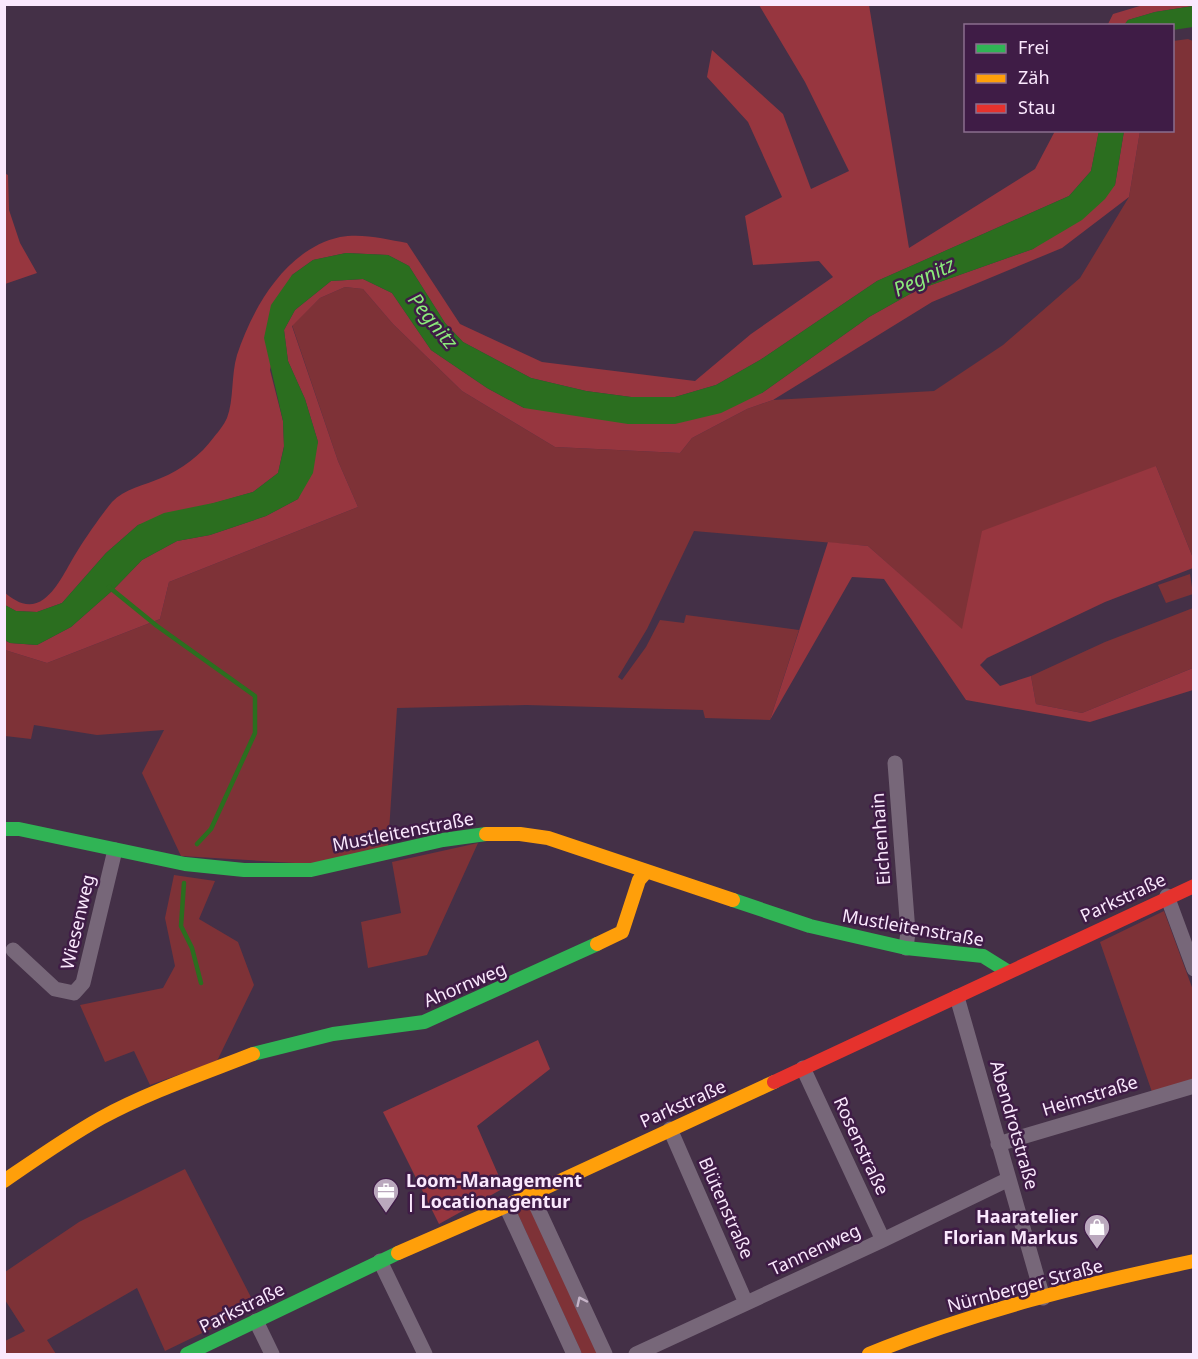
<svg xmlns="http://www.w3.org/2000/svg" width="1198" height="1359" font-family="'Noto Sans',sans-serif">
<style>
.green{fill:#7e3237}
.forest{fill:#97363f}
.water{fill:#2b6e1f}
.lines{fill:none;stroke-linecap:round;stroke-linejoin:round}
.stream{stroke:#2b6e1f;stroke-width:4.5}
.street{stroke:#776779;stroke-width:15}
.fast{stroke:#30b455;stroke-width:14}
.slow{stroke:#ff9f0a;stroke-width:14}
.jam{stroke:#e5322d;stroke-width:14}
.oneway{stroke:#c6b4c8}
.labels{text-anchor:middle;stroke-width:5;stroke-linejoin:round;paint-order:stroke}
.street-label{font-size:18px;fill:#fae8fd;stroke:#3f1c46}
.poi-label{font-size:18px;font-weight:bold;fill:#fae8fd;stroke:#3f1c46;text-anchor:start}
.water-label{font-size:20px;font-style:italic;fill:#8bea7b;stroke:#3f1c46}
</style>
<rect width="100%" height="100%" fill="#443047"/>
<path class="green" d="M1188,39l5,2v517l-37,-92 -194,164 -94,-84 -174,-15 -47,98 -29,48 4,3 24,-33 14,-27 24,3 2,-8 113,15 -29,90 -65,-2 -2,-8 -177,-5 -129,3 -9,139 -77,17 -130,-8 -39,-83 22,-43 -67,5 -63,-10 -3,14 -26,-3v-86l42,13 113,-44 9,-37 189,-75 -20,-46 -46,-136 28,-27 25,-11 18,2 30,35 69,67 93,56 125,6 12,-15 55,-29 26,-9 161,-9 69,-46 77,-67 49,-81 11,-66 32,-1 1,-89z
M1190,574l3,20 -27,9 -8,-18z
M1193,608v60l-111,45 -46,-9 -5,-28 74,-34z
M478,843l-51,112 -59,13 -7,-46 40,-9 -9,-51z
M174,875l41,6 -16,38 39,23 16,43 -37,76 -67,24 -16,-34 -29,11 -25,-57 83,-17 12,-22 -10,-48z
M1164,911l29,79v89l-41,13 -52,-150z
M185,1169l71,138 -91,44 -28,-63 -90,52 9,14h-51v-13l20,-10 -20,-31v-28l74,-50z
M532,1202l70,152h-20l-66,-144z"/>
<path class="forest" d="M759,5h110l40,243 126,-79 20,-38h44l-8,40 -22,25 -192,85 -117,79 -44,25 -41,12h-44l-45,-6 -55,-13 -68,-36 -18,-19 -36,-57 -21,-11 -42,-2 -33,7 -21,15 -22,95 13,51 1,25 -6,27 -25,19 -115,33 -32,28 -44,50 -25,9 -21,-1 -11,-6 -1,-13c12,10 25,18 40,7 15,-11 24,-34 34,-49 8,-13 24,-36 34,-48 12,-13 33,-17 49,-24 20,-8 40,-23 53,-41 4,-5 10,-12 13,-19 7,-18 4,-43 10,-63 16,-48 49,-106 103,-118 22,-4 46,2 67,6l53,81 82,38 153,19 56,-47 82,-57 -14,-16 -66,4 -8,-49 37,-19 -34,-75 -41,-45 5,-27 71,64 28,75 38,-18 -44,-89z
M1143,5h50v1l-38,6 -27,8 -4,5 -17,1 6,-12z
M1124,131h16l-11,66 -67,51 -130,54 -159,98 -26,9 -55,29 -12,15 -125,-6 -93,-56 -69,-67 -30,-35 -18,-2 -25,11 -28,28 46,135 20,46 -189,75 -9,37 -113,44 -42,-13 -1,-10 6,3 27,2 34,-18 42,-37 29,-30 35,-19 33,-6 56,-19 32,-17 20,-57 -13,-43 -17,-38 -4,-31 11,-20 36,-29 32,-2 29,14 39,57 56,38 37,20 238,-15 107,-76 48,-27 116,-41 82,-64z
M4,173l4,2 1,35 11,33 17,30 -32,11z
M1156,466l37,92v10l-88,34 -118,56 -7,7 20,21 31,-10 5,28 46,9 111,-45v22l-103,32 -124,-22 -82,-121 -32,-2 -82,143 58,-178 40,4 94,83 20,-98z
M538,1040l12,29 -73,57 27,62 -65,36 -56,-112z"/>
<path class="water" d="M1193,6v21l-20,3 -1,-4 -48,-1 4,-5 27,-8z
M1099,130l25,1 -9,54 -10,14 -23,21 -49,29 -116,41 -48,27 -107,76 -41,20 -46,11h-47l-104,-16 -37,-20 -56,-38 -39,-57 -29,-14 -32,2 -36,29 -11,20 4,31 17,38 13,43 -5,31 -15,26 -32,17 -56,19 -33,6 -35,19 -29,30 -42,37 -34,18 -27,-2 -5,-3v-35l11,6 21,1 25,-9 44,-50 32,-28 26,-12 49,-10 40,-11 25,-19 6,-26 -1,-26 -19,-83 7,-33 21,-30 21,-15 33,-7 42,2 21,11 36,57 18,19 68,36 55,13 45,6h44l41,-12 44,-25 117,-79 192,-85 22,-25z"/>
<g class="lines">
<path class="stream" d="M109,587l48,39 98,70v37l-44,96 -14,15
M184,883l-3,43 11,22 9,35"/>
<path class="street" d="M895,763l13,169 -2,16
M1167,896l27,73
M13,950l42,39 19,4 9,-10 32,-133
M957,997l86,301
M803,1068l80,172
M670,1129l76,174
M998,1144l196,-58
M531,1194l74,160
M506,1206l68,148
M380,1261l45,93
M256,1321l16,33
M636,1354l247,-114 126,-61"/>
<path class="fast" d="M4,829h15l166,35 59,6h67l132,-30 43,-6
M733,900l77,26 96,22 77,8 24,15
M253,1054l80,-20 91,-12 173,-78
M187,1354l211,-101"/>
<path class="slow" d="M486,834h34l28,4 185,62
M597,944l25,-12 17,-52 8,-9
M4,1181c32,-22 63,-44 97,-63 48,-26 101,-44 152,-64
M398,1253l108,-47 268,-124
M869,1354c104,-42 216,-70 325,-93"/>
<path class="jam" d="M774,1082l420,-196"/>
</g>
<defs><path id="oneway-chevron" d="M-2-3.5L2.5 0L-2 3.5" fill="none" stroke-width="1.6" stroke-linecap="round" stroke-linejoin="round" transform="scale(1.5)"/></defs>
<use class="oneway" href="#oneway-chevron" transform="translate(581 1301) rotate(-115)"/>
<defs>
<g id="office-pin" transform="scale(1.35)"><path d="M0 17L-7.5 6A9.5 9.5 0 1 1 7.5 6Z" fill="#baa8bd" stroke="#3f1c46"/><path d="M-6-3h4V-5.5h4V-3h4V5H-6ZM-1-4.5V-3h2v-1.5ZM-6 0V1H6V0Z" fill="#fff"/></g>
<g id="shop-pin" transform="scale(1.35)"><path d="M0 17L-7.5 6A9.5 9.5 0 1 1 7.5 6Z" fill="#baa8bd" stroke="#3f1c46"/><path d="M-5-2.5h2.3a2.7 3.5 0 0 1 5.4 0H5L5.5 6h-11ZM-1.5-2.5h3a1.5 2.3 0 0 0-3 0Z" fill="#fff"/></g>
</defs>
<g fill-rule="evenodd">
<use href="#office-pin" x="386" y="1191"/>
<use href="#shop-pin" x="1097" y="1227"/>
</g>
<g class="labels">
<g class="street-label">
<text transform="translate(403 832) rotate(-11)" y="6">Mustleitenstraße</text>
<text transform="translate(881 839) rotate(-94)" y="6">Eichenhain</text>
<text transform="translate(1123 898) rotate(-25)" y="6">Parkstraße</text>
<text transform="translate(78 922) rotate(-77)" y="6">Wiesenweg</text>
<text transform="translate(913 928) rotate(10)" y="6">Mustleitenstraße</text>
<text transform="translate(465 985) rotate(-23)" y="6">Ahornweg</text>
<text transform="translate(1090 1096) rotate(-17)" y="6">Heimstraße</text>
<text transform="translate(683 1104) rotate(-24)" y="6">Parkstraße</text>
<text transform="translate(1014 1125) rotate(74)" y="6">Abendrotstraße</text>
<text transform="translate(861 1146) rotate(65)" y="6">Rosenstraße</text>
<text transform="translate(726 1208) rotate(66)" y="6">Blütenstraße</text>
<text transform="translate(815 1250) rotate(-25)" y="6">Tannenweg</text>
<text transform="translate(1025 1286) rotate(-15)" y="6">Nürnberger Straße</text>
<text transform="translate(242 1308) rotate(-26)" y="6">Parkstraße</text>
</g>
<g class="poi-label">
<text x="406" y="1187">Loom-Management<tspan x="406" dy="21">| Locationagentur</tspan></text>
<text x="1078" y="1223" text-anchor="end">Haaratelier<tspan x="1078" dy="21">Florian Markus</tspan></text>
</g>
<g class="water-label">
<text transform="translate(924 277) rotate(-25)" y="7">Pegnitz</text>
<text transform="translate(433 321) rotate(51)" y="7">Pegnitz</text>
</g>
</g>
<rect width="1198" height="1359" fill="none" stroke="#fae8fd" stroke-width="12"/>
<rect x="964" y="24" width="210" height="108" fill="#3f1c46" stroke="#8a6e8f" stroke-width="1.5"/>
<rect x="976" y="44" width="30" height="9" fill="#30b455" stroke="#8a6e8f" stroke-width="1.5"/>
<text x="1018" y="54" font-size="18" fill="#fae8fd">Frei</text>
<rect x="976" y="74" width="30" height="9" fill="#ff9f0a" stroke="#8a6e8f" stroke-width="1.5"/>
<text x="1018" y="84" font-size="18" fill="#fae8fd">Zäh</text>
<rect x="976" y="104" width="30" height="9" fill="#e5322d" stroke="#8a6e8f" stroke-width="1.5"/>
<text x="1018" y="114" font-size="18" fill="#fae8fd">Stau</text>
</svg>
